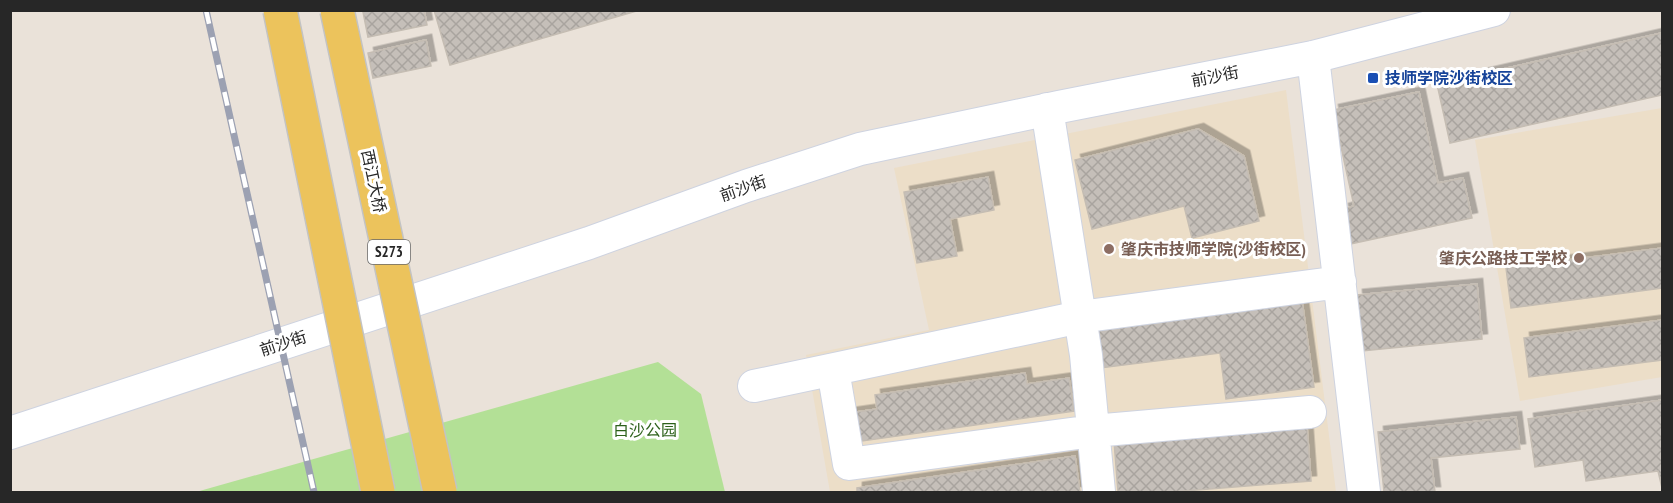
<svg xmlns="http://www.w3.org/2000/svg" width="1673" height="503" font-family="'PT Sans Narrow','Noto Sans SC',sans-serif">
<style>
.education{fill:#ecdec8}
.park{fill:#b3e096}
.building{fill:url(#building-cross-hatch);stroke:#c5bdb3;stroke-width:1.5;filter:url(#shadow)}
.lines{fill:none;stroke-linecap:round;stroke-linejoin:round}
.minor-casing{stroke:#ced3e0;stroke-width:34}
.minor{stroke:#fff;stroke-width:32}
.rail-casing{stroke:#9ca1b2;stroke-width:7}
.rail{stroke:#fff;stroke-width:4.5;stroke-dasharray:14;stroke-linecap:butt}
.major-bridge-casing{stroke:#c3c3c3;stroke-width:36;stroke-linecap:butt}
.major-bridge{stroke:#ecc35c;stroke-width:33}
.transit-dot{fill:#1a4fb4;stroke:#fff;stroke-width:2}
.education-dot{fill:#8d6e63;stroke:#fff;stroke-width:2}
.labels{text-anchor:middle;stroke-width:6;stroke-linejoin:round;paint-order:stroke}
.shield{fill:#fff;stroke:#686868;stroke-width:1.5}
.shield-label{font-size:15px;font-weight:bold;fill:#272727}
.street-label{font-size:16px;fill:#272727;stroke:#fff}
.transit-label{font-size:16px;font-weight:bold;fill:#164399;stroke:#fff;text-anchor:start}
.education-label{font-size:16px;font-weight:bold;fill:#785e54;stroke:#fff;text-anchor:start}
.park-label{font-size:16px;fill:#2d611b;stroke:#fff}
</style>
<defs>
<pattern id="building-cross-hatch" width="8" height="8" patternUnits="userSpaceOnUse" patternTransform="scale(1.5)"><rect width="8" height="8" fill="#c5bfb9"/><path d="M0 0l8 8M0 8l8-8" fill="none" stroke="#a9a49f"/></pattern>
<filter id="shadow"><feDropShadow dx="5.5" dy="-5.5" stdDeviation="0" flood-color="#0004"/></filter>
</defs>
<rect width="100%" height="100%" fill="#eae2d9"/>
<path class="education" d="M1286,90l50,402h-506l-24,-137 123,-25 -35,-162z
M1662,108v269l-142,24 -45,-261z"/>
<path class="park" d="M658,362l43,32 24,98h-529z"/>
<path class="building" d="M369,10h55l3,15 -59,12 -5,-25z
M434,10h206l-190,55z
M1662,33v62l-212,48 -13,-59z
M426,40l5,26 -58,12 -5,-25z
M1419,92l19,91 25,-5 9,40 -122,26 -7,-35 11,-3 -21,-96z
M1198,129l46,27 15,65 -67,17 -8,-32 -92,23 -17,-69z
M988,177l6,33 -44,9 7,37 -40,7 -13,-71z
M1662,248v40l-151,20 -5,-40z
M1477,284l5,55 -120,12 -5,-56z
M1302,300l12,87 -88,12 -6,-46 -120,15 -5,-40z
M1662,320v40l-133,17 -5,-39z
M1025,373l2,11 42,-6 5,33 -219,31 -5,-29 27,-4 -2,-14z
M1662,400v88l-4,-17 -72,10 -3,-21 -48,7 -7,-48z
M1516,417l4,32 -89,9 4,34h-51l-6,-60z
M1307,426l4,55 -139,11h-54l-4,-51z
M1075,456l5,36h-223v-4z"/>
<g class="lines">
<g class="minor-casing">
<path id="minor" d="M1313,57l51,435
M1047,109l39,246 13,137
M833,370l16,94 244,-33 217,-19
M754,386l326,-69 260,-35
M10,433l579,-190 157,-57 114,-37 199,-42 254,-50 181,-47"/>
</g>
<use href="#minor" class="minor"/>
<g class="rail-casing">
<path id="rail" d="M206,10l108,482"/>
</g>
<use href="#rail" class="rail"/>
<g class="major-bridge-casing">
<path id="major-bridge" d="M280,10l98,482
M337,10l103,482"/>
</g>
<use href="#major-bridge" class="major-bridge"/>
</g>
<rect class="transit-dot" x="1367" y="72" width="12" height="12" rx="3"/>
<g class="education-dot">
<circle cx="1109" cy="249" r="6"/>
<circle cx="1579" cy="258" r="6"/>
</g>
<g class="labels">
<rect class="shield" x="368" y="240" width="42" height="24" rx="4.5"/>
<g class="shield-label">
<text x="389" y="257">S273</text>
</g>
<g class="street-label">
<text transform="translate(1215 76) rotate(-11)" y="6">前沙街</text>
<text transform="translate(374 181) rotate(78)" y="6">西江大桥</text>
<text transform="translate(743 188) rotate(-19)" y="6">前沙街</text>
<text transform="translate(283 343) rotate(-18)" y="6">前沙街</text>
</g>
<g class="transit-label">
<text x="1385" y="84">技师学院沙街校区</text>
</g>
<g class="education-label">
<text x="1121" y="255">肇庆市技师学院(沙街校区)</text>
<text x="1567" y="264" text-anchor="end">肇庆公路技工学校</text>
</g>
<g class="park-label">
<text x="645" y="436">白沙公园</text>
</g>
</g>
<rect width="1673" height="503" fill="none" stroke="#272727" stroke-width="24"/>
</svg>
